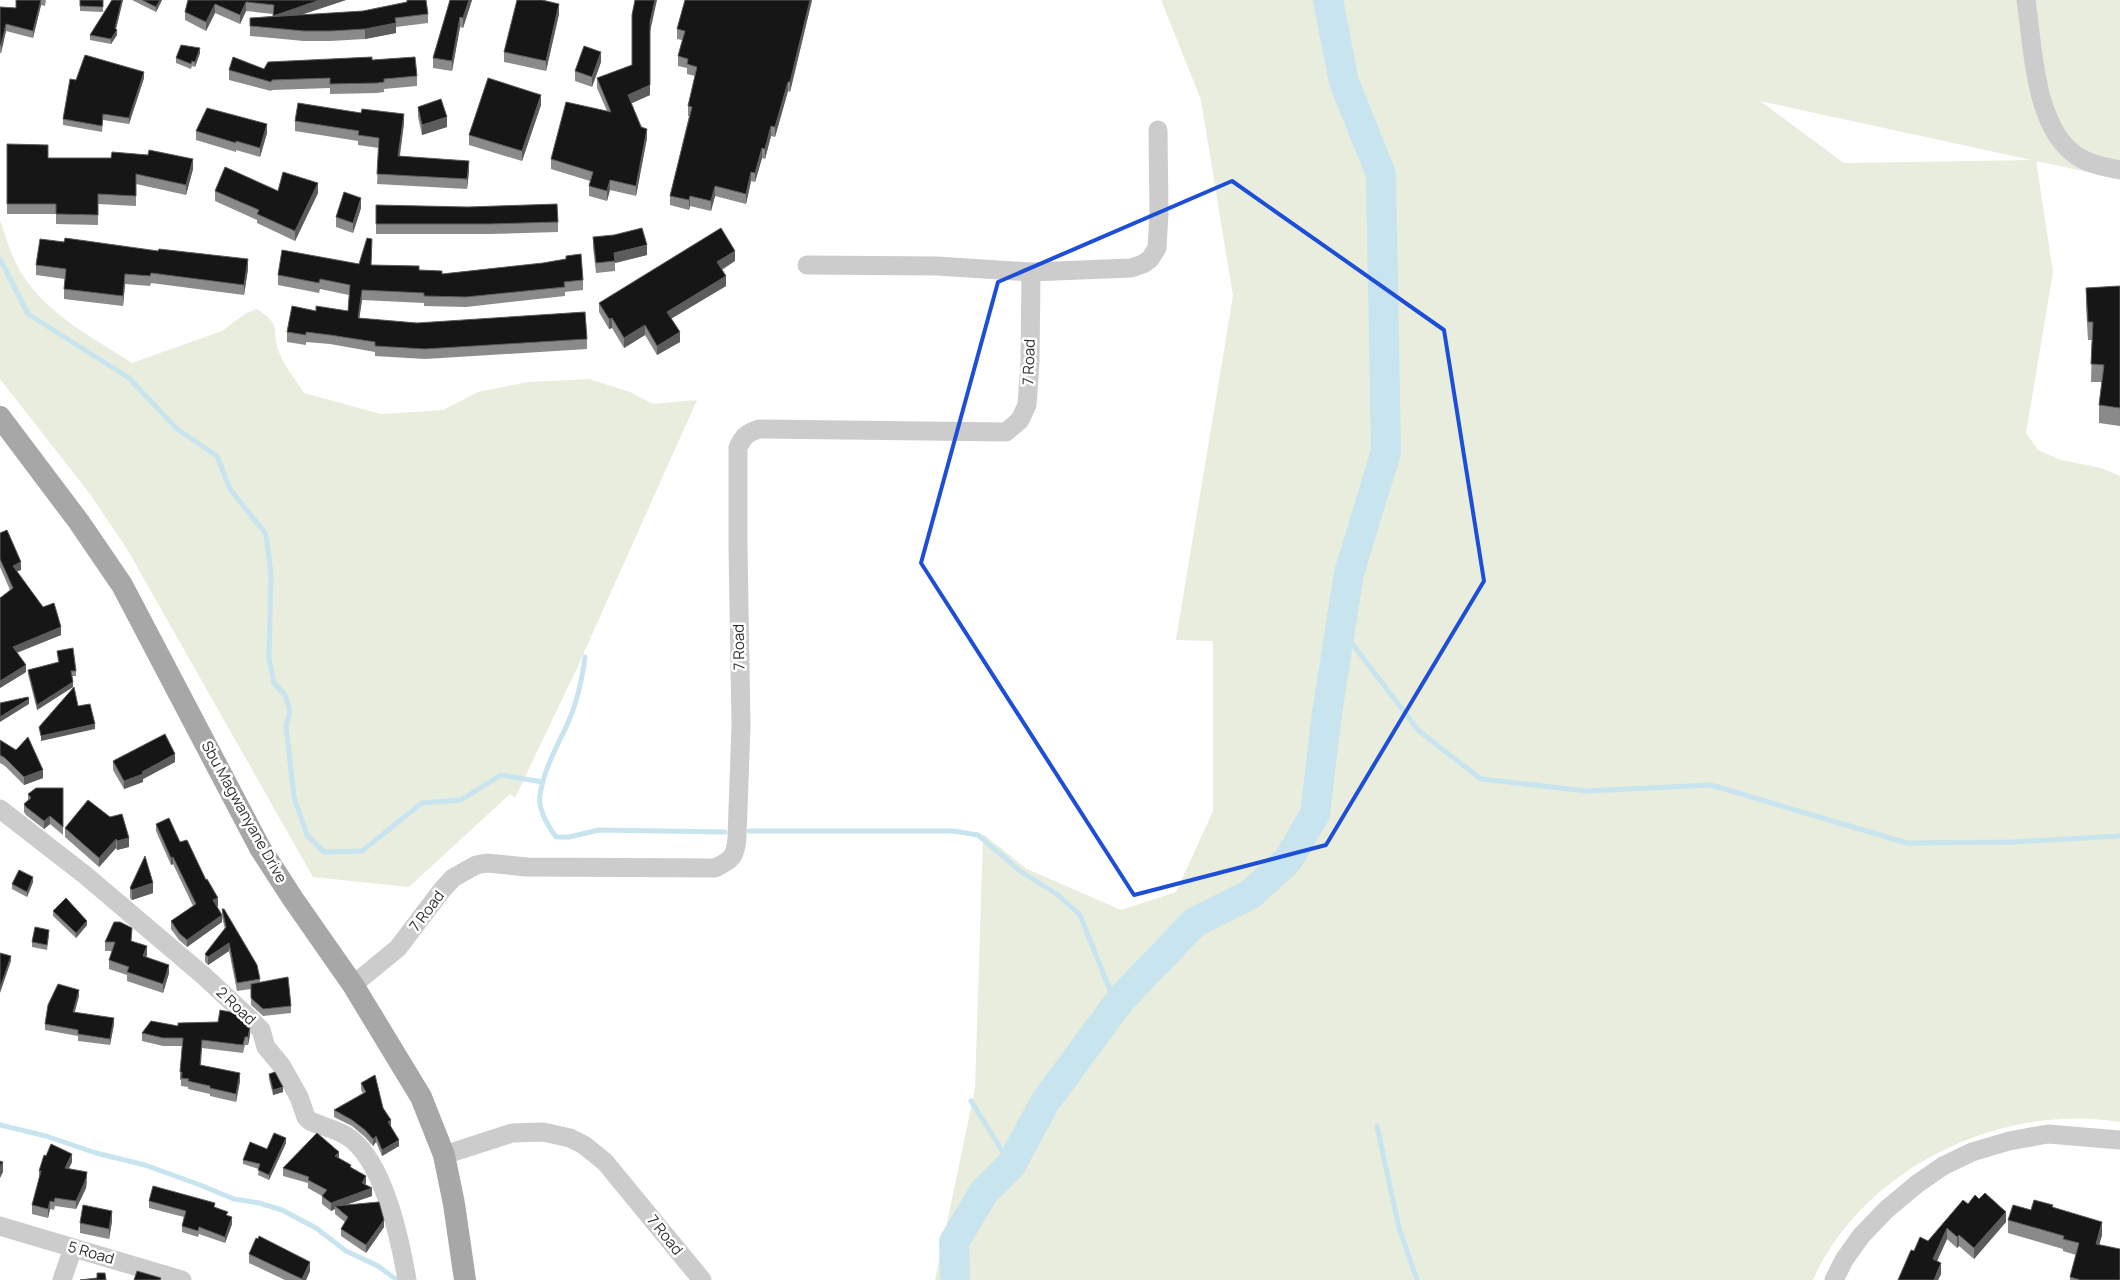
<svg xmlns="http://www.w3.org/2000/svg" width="2120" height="1280" font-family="Manrope,sans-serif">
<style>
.green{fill:#e8eddd;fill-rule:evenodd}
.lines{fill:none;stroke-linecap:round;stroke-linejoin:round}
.stream{stroke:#c8e4ee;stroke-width:5}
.river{stroke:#c8e4ee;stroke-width:30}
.minor{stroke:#ccc;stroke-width:19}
.major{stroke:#a7a7a7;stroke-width:22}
.wall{fill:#8a8a8a}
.shaded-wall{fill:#5c5c5c}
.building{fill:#161616;stroke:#5c5c5c}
.marked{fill:none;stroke:#1d4ed8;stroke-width:4;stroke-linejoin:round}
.labels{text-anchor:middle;stroke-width:5;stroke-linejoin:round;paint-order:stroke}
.street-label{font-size:15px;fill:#2f2f2f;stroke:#fff}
</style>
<rect width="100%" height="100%" fill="#fff"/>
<path class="green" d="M1161,0h959v179l-84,-18 17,111 -27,161 12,17 23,10 40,8 19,8v646c-119,-20 -257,46 -307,158h-878l40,-191 8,-255 44,35 94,41 55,-18 37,-81v-170l-37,-1 57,-344 -32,-196zM1760,101l272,59h1l-189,3z
M0,220c7,20 13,43 26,60 26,37 69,59 106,83l90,-32 24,-18 11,-4c27,18 13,19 22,43 5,14 17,28 25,41l77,21 62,-4 35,-18 50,-10 61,-3 41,13 23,12 44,-4 -119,266 -63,132 -5,-4 -101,93 -96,-10 -186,-328 -37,-55 -90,-115z"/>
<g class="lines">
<path class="stream" d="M0,259l28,55 101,64 48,51 40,27 13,33 36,45 5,40 -2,85 5,24 11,12 5,16 -4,15 8,71 13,38 17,17 38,-1 60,-48 39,-3 40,-25 42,7
M1340,628l79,103 62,48 106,12 124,-6 196,58 106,-1 107,-6
M585,657c-3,24 -9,49 -19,70 -10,21 -23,45 -26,68 -2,14 8,31 16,42h13l30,-7 126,2
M749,831h204l25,4 42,36 38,24 22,20 30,75 11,9
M971,1101l40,64
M0,1125l46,11 50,17 49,12 55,20 34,14 25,4 23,7 34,18 30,23 32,15 19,14
M1377,1126l22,102 18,52"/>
<path class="river" d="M955,1280l-1,-38 30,-50 27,-27 34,-63 76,-103 74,-77 56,-28 37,-34 27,-46 12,-101 22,-140 37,-121 -5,-278 -37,-92 -16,-82"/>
<path class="minor" d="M2026,0c7,46 8,128 51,156 12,8 28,11 43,14
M807,265l130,1 94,6 100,-4 12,-4 7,-5 7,-11 2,-34 -1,-84
M0,809l85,66 119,101 46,43 11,11 5,17 15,18 18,32 7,20 4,4c11,5 24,8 35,14 38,21 55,104 62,145
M353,985l45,-37 44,-58 11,-12 23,-13 11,-2 40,4 188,1c17,-8 21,-12 22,-31l4,-111 -3,-180v-98c5,-12 9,-15 21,-19l247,3 14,-12 7,-15 3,-43 1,-90
M444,1155l68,-22 31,-1 27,6 14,7 21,17 97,118
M0,1226l182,54
M62,1280l11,-32
M1834,1280l10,-20 17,-24 26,-27 30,-25 26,-18 29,-14 37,-11 39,-7 72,6"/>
<path class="major" d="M0,417l79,105 43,63 138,263 33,51 60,86 68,112 23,58 10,49 11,76"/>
</g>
<path class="wall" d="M16,0h30l-1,6 -4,-1 -8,33 -27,-7 -5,22h-1v-46l16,1z
M80,0h23v12l-23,-1z
M112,0h11l-7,29 1,6 -6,9 -21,-4v-5z
M132,0h30l-6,12z
M188,0h158l-45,15 127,-1v9l-32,4v6l-31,6 -35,2h-26l-54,-5v-18l23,-2v-2l-27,-3 -6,13 -25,-11 -9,18 -21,-11v-8z
M450,0h22l-9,28 -3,-1 -8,44 -19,-3v-10z
M685,0h127l-22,92 -2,-1 -13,46 -4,-1 -6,23 -3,-1 -7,24 -4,-1 -5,23 -31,-8 -4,15 -21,-5 -1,4 -19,-5v-9l19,-80h-1v-10l7,-30 -8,-2v-6l-9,-2v-10l4,-16 -5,-1v-10z
M559,14l-13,57 -42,-9v-10z
M650,32v63l-19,8 16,35 -11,58 -26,-6 -3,11 -18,-5v-10l1,-5 -39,-12v-10l56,-48 -10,-23v-10l35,-13z
M200,53l-5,14 -3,-1 -1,3 -15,-6v-5z
M372,60l45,16v10l-33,3v3l-7,1 -47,1v-6l-58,2 -1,1 -42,-11v-10l35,-1z
M601,62l-9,25 -17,-6v-10z
M144,78l-15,46 -26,-4 -1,12 -39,-7v-6l13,-39z
M541,105l-19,56 -53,-16v-10z
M418,107l29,20 -25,8 -4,-18z
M295,121l109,2 -4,33 69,15 -2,18 -90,-5 2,-36 -21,-3v-4l-63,-10z
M196,131l71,2 -7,24 -24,-7v2l-40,-12z
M7,144l41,14 145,11 -7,26 -50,-11v22l-38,-2v21l-42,-1v-10h-49z
M215,191h63l40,2 -23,48 -38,-18v-3l-42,-19z
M376,205l182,17v10l-69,2h-113z
M361,208l-8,25 -17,-6v-10z
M593,237l54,18 -32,8v8l-19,2 -3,-26z
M372,249l-1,16 71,9 101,-11 23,-4v-3l17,24v10l-18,2v4l-99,11 -42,-1v-3l-62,-3 -3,18 228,21v10l-162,10 -50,-3v-4l-45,-8 -24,-2v3l-19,-3v-10l29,-21h32l1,-16 -29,-6 -1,4 -41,-8v-10l81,-11z
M735,261l-13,9 4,16 -55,33 9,23 -23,13 -12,-20 -21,13 -12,-20 -3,1 -10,-17v-9z
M36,265l212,4 -4,26 -93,-12 -1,3 -25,-2 -2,22 -59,-7v-10l1,-10 -29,-4z
M2120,286v140l-21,-3v-18l3,-23h-11l1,-42h-4l-2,-34v-18z
M0,533l21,37 -4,1 44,64 -44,18 9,19 -26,16 10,-98 -10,-23z
M57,651l19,20v5h-4l1,11 -36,23 -9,-36v-4l30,-8z
M0,740l43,38 -19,7 -19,-19 -5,-3z
M113,761l62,1 -32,17v3l-19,7 -11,-19z
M63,788v47l-13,-11 -6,5 -18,-14 -2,-3v-8l4,-4v-6z
M110,817l19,30 -12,3 -1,-2 -17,19 -34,-30v-9z
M156,824l24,18 38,64h-1l5,16 -35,25 -8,-7 -8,-11v-8l22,-15 -20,-42 -2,1 -15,-34z
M33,882l-6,15 -15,-8v-5z
M130,888l23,5 -21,7 -2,-2z
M222,909l38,70v3l31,24v7l-28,3 -12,-11v-16l-14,2 -8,-40 -21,14 -3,-3v-8l20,-25 -3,-12z
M53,911l34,14 -11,13 -23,-22z
M49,935l-2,15 -15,-3v-5z
M132,941l15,14 -1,1 23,17 -6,20 -36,-12v-6l-18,-6v-9l3,-9h-7v-9z
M79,996l-5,16 40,12 -4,21 -32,-4v-5l-33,-6v-6z
M178,1026l72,9 -2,10h-3l-2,8 -41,-5 -1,17 39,16 -4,21 -26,-6v-2l-22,-5v-2l-7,-1v-6h-1v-8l2,-26h-19l-21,-5v-8z
M269,1074l14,18 -10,3 -4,-16z
M361,1083l22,25 16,38 -17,10 -6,-14 -3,4 -8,-9 -13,-11 -18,-9v-7l29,-17 -2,-3z
M286,1143l-17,37 -11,-5 1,-6 -16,-5v-4l24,-11z
M339,1158l12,9 15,16 -1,2 7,11 -27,9 39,22 -18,26 -25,-17v-7l4,-7 -10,-8v-5l-4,2 -9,-7v-8l-14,-8v-5l-25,-7v-8z
M72,1162l-3,6 18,13 -1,7 -10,21 -21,-3 -1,4 -4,-1 -2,9 -16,-4v-9l7,-26v-8z
M149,1201l66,6 13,9 4,8 -7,19 -26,-9 -1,3 -16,-5v-6l2,-9 -35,-9z
M1968,1204l38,18 -32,37 -15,-13 -2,2 -10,-9 -10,22 4,13 -3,6h-40l16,-29 14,-10z
M2053,1208l49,27 -3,10 21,35h-50v-3l6,-22 -13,-4v-2l-55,-16v-13l23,-10z
M112,1221l-3,18 -29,-6v-10z
M249,1254l61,17 -4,9h-21l-36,-17z"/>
<path class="shaded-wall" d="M41,0v5l-8,33v-7z
M122,0h1l-8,33 2,-3v5l-6,9v-5l4,-11z
M160,0h2l-6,12v-5z
M320,0h26l-73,24v-8z
M469,0h3l-9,28v-10z
M655,0h2l-7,32v63l-22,10v-10l22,-73z
M810,0h2l-22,92v-10z
M246,2v9l-6,13v-9z
M215,4v9l-9,18v-9z
M559,4v10l-13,57v-10z
M460,17v10l-8,44v-10z
M396,23v10l-31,6v-10z
M6,24v7l-5,22v-8z
M200,48v5l-5,14v-5z
M601,52v10l-9,25v-10z
M144,72v6l-15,46v-6z
M788,82v9l-13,46v-10z
M541,95v10l-19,56v-10z
M404,114v9l-6,43v-10z
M447,117v10l-25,8v-10z
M267,124v9l-7,24v-9z
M771,126v10l-6,23v-10z
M647,129v9l-11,58v-10z
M762,148v10l-7,24v-9z
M193,159v10l-7,26v-10z
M469,161v10l-2,18v-10z
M751,172v9l-5,23v-10z
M610,180v10l-3,11v-10z
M318,183v10l-23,48v-10z
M715,186v10l-4,15v-10z
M690,196v10l-1,4v-10z
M361,198v10l-8,25v-10z
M647,245v10l-32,8 -1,-10z
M735,251v10l-18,11v-10z
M248,259v10l-4,26v-10z
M125,274v10l-2,22v-10z
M726,276v10l-59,35v-9z
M362,290v10l-4,28v-10z
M612,318v10l-3,1v-10z
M645,325v10l-21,13v-10z
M680,332v10l-23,13v-9z
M21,562v8l-8,3v-7z
M61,627v8l-48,19v-7z
M26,665v7l-26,16v-7z
M73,682v5l-36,23v-5z
M29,699v5l-29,18v-5z
M95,724v5l-54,12v-5z
M175,754v8l-32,17v3l-19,7v-8z
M43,770v8l-19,7v-8z
M50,816v8l-6,5v-8z
M129,838v9l-12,3v-9z
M116,839v9l-17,19v-9z
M173,857v7l-2,1v-7z
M33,877v5l-6,15v-5z
M153,883v10l-21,7v-10z
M218,898v8l-5,2v-8z
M222,915v7l-35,25v-7z
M87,921v4l-11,13v-5z
M229,943v8l-21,14v-8z
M147,946v9l-4,9v-8z
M11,956v5l-11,32v-5z
M169,965v8l-6,20v-9z
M79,990v6l-6,23v-7z
M114,1018v6l-4,21v-6z
M250,1027v8l-2,10v-8z
M240,1073v8l-4,21v-8z
M283,1087v5l-10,3v-5z
M391,1120v6l-3,2v-6z
M376,1136v6l-3,4v-7z
M286,1138v5l-17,37v-5z
M399,1140v6l-17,10v-6z
M339,1152v7l-4,-3z
M72,1154v8l-7,14v-8z
M3,1162v10l-3,6v-10z
M87,1172l-1,16 -10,21v-8z
M366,1176v7l-4,8v-8z
M372,1188v8l-35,12 -2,-2v3l-4,2v-8z
M50,1201v8l-2,9v-9z
M112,1211v10l-3,18v-10z
M2006,1212v10l-32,37v-11z
M232,1217v7l-7,19v-6z
M384,1220v7l-18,26v-8z
M2102,1222v13l-6,21v-12z
M1947,1228v11l-14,31v-11z
M1959,1235v11l-2,2v-11z
M310,1262v9l-4,9h-4z
M1941,1263v11l-3,6h-4z"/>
<path class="building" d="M16,0h25l-8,31 -27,-7 -5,21h-1v-38l16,1z
M80,0h23v7l-23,-1z
M112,0h10l-7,28 2,2 -6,9 -21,-4z
M142,0h18l-4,7z
M188,0h132l-47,16 1,-11 -28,-3 -6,13 -25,-11 -9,18 -21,-10z
M407,0h19l2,14 -33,4 1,5 -31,6 -35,2h-26l-54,-5v-8l113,-7 44,-9z
M450,0h19l-6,18 -3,-1 -8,44 -19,-3z
M517,0h25l17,4 -13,57 -42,-9z
M635,0h20l-5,22v63l-22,10 13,32 6,2 -11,57 -26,-6 -3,11 -18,-5 4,-14 -42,-13 15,-57 45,10 -14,-34 35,-13v-50z
M685,0h125l-20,82h-2l-13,45 -4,-1 -6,23 -3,-1 -7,25 -4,-1 -5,22 -31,-8 -4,15 -21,-5 -1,4 -19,-4 22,-89 -4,-1 9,-39 -10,-3 1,-5 -10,-3 7,-25 -8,-2z
M181,45l19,3 -5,14 -3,-1 -1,3 -15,-6z
M584,46l17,6 -9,25 -17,-6z
M85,55l59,17 -15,46 -26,-4 -1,12 -39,-7 7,-40 6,1z
M233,57l31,12 4,-7 104,-5v3l43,-3 2,19 -33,3v3l-7,1 -47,1v-6l-58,2 -1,2 -42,-12z
M488,78l53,17 -19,56 -53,-16z
M441,99l6,18 -25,8 -4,-18z
M298,103l63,10 1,-4 42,5 -6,42 71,5 -2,18 -90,-5 2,-36 -21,-3 1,-4 -64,-10z
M207,108l60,16 -7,24 -24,-7v2l-40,-12z
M7,144l41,1v13h63l1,-6 36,3 1,-5 44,9 -7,26 -50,-11v22l-38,-2v21l-42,-1v-10h-49z
M225,167l53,24 5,-19 35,11 -23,48 -38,-17 2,-4 -44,-19z
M344,192l17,6 -8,25 -17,-6z
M557,204l1,18 -69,2h-113v-19l92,2z
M642,228l5,17 -33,8 1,8 -19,2 -3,-26 21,-2z
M721,228l14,23 -18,11 9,14 -59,36 13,20 -23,14 -12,-21 -21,13 -12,-20 -3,1 -10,-16z
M65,238l93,13 1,-2 89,10 -4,26 -93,-12 -1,3 -25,-2 -2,22 -59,-7 2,-20 -30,-4 4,-26 24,3z
M367,238l5,1 -1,26 48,1v4l23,1v3l101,-11 23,-4v-3l15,-2 2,26 -19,2 1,5 -99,10 -42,-1v-3l-62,-3 -4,28 59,5 168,-11 2,27 -162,10 -50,-3v-4l-45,-7 -24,-3v3l-19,-3 5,-26 24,5v-5l32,5 2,-26 -30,-6 -1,4 -41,-8 4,-25 77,14z
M2120,286v122l-21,-3 5,-40 -13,-1 2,-42h-5l-2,-34z
M7,530l14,32 -8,4 30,41 11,-4 7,24 -48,20 13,18 -26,16v-83l13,-10 -13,-29v-26z
M73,648l3,23h-5l2,11 -36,23 -9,-35 31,-8 -2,-11z
M74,687l4,19 12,-2 5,20 -54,12 -2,-9z
M28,697l1,2 -29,18v-14z
M165,734l10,20 -33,18 1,2 -19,7 -11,-20z
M28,737l15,33 -19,7 -19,-19 -5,-3v-15l16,10z
M36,788h27v39l-13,-11 -6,5 -18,-14 -2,-3 7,-6 -3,-4z
M88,800l22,17 12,-3 7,24 -12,3 -1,-2 -17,19 -34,-30z
M169,818l11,24 7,-2 19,40 1,-1 11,19 -5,2 9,15 -35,25 -8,-7 -8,-12 25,-17 -23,-47 -2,1 -15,-34z
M145,856l8,27 -21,7 -2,-2z
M19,870l14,7 -6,15 -15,-8z
M66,898l21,23 -11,12 -23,-22z
M222,909h2l33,56 3,14 -23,4 -8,-40 -21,14 -3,-3 21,-27z
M114,922h6l12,6 -1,13 16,5 -4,10 26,9 -6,19 -36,-12 2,-5 -20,-7 6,-18h-10z
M35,927l14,3 -2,15 -15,-3z
M0,953l11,3 -11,32z
M288,977l3,29 -28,3 -12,-11v-14z
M58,984l21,6 -6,22 41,6 -4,21 -32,-5v-4l-33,-6 3,-19z
M220,1010l15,3 15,14 -2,10h-3l-2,8 -41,-5 -2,25 40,8 -4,21 -26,-6v-2l-22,-5 1,-2 -8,-1 1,-6h-2l3,-34h-20l-21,-5 9,-12 27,5v-3l40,-1z
M275,1072l8,15 -10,3 -4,-16z
M375,1075l8,33 8,12 -3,2 11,18 -17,10 -6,-14 -3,3 -8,-9 -13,-10 -18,-10 32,-18 -5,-9z
M274,1133l12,5 -17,37 -11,-5 2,-6 -17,-4 7,-18 17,7z
M317,1133l22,19 -4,4 16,9 -1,2 16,9 -4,7 10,5 -41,15 -9,-7 5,-6 -19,-10 1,-3 -26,-9z
M51,1144l21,10 -7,14 22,4 -1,7 -10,22 -21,-3 -1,4 -4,-1 -2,8 -16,-4 9,-34h-2l5,-16 2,1z
M0,1161l3,1 -3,6z
M153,1186l62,17 -1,4 14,5 -2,3 6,2 -7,20 -26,-10 -1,4 -16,-5 4,-15 -37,-10z
M1985,1193l21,19 -32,36 -15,-13 -2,2 -10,-9 -14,31 8,4 -7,17h-36l13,-30 3,1 6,-14 8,4 35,-41 5,4 7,-9 4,4z
M2034,1200l19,5 -1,2 50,15 -6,22 24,5v31h-39l-11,-3 9,-34 -16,-4 1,-3 -56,-16 5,-15 18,5z
M379,1202l5,18 -18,25 -25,-16 7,-12 -13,-11z
M83,1205l29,6 -3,18 -29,-6z
M259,1236l51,26 -8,17 -53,-25 7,-16 2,1z
M137,1271l24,7 -1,2h-26z
M97,1273h8l1,7h-26l17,-2z"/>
<path class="marked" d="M1232,181l212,149 40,251 -158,264 -192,50 -213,-332 77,-281z"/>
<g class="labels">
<g class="street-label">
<text transform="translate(1029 362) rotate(-88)" y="5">7 Road</text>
<text transform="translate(739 647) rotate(-91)" y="5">7 Road</text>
<text transform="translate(244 812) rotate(61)" y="5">Sbu Magwanyane Drive</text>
<text transform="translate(427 911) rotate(-53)" y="5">7 Road</text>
<text transform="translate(236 1006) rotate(43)" y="5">2 Road</text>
<text transform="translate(665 1235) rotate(51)" y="5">7 Road</text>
<text transform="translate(91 1253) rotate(16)" y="5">5 Road</text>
</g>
</g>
</svg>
